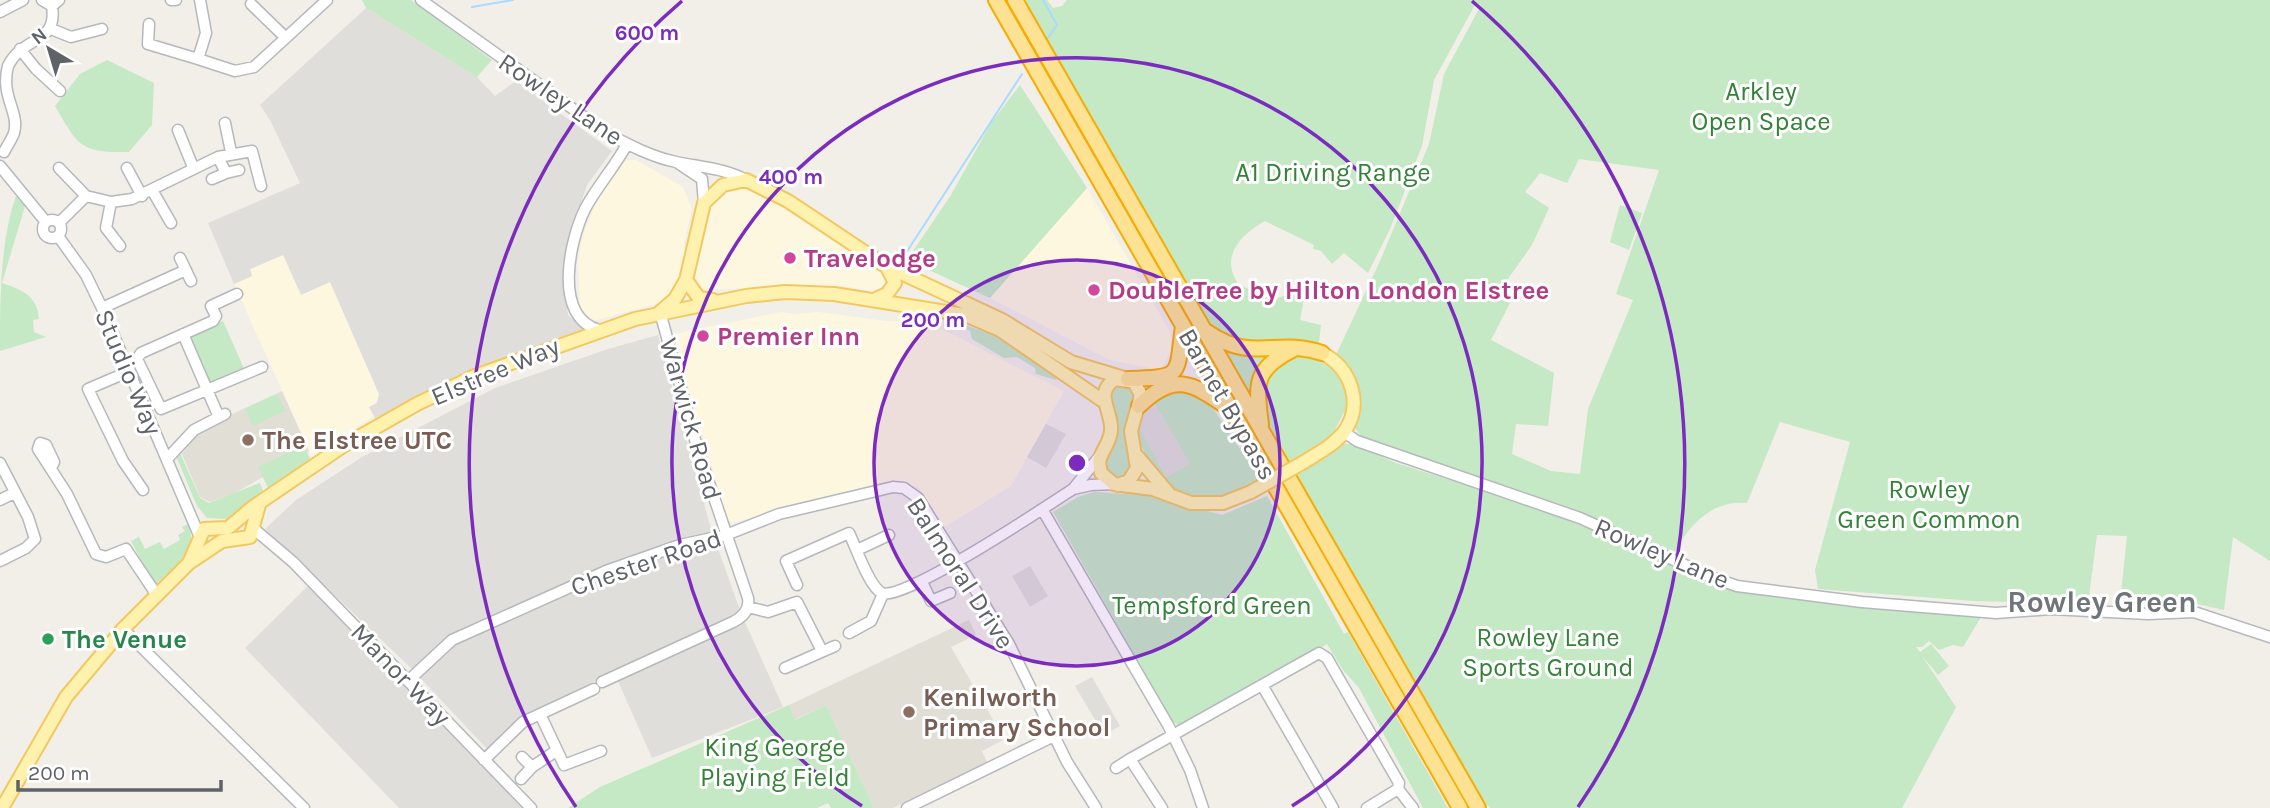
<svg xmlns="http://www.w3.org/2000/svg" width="2270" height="808" font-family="Karla,sans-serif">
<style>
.commercial{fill:#fef7e0}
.industrial{fill:#e0deda}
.education{fill:#e1ded6}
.green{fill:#c5e8c5;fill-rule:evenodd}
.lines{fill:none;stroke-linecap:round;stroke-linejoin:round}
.stream{stroke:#aadaff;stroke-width:2}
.minor-casing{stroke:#b5b8bc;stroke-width:13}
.major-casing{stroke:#f2c960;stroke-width:16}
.highway-casing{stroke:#f9ab00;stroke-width:18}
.minor{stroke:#fff;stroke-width:10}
.major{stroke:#fff2af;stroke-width:12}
.highway{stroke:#fde293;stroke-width:14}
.major-bridge-casing{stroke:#f2c960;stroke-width:16;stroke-linecap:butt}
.major-bridge{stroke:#fff2af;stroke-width:12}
.ring{fill:none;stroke:#7b2cbf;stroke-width:3.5}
.hotel-dot{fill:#d1479c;stroke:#fff;stroke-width:2.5}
.education-dot{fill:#8d6e63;stroke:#fff;stroke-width:2.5}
.leisure-dot{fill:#2e9e5b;stroke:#fff;stroke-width:2.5}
.labels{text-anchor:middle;stroke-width:6;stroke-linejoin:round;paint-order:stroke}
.park-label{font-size:26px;fill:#348238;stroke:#fff}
.street-label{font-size:26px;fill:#5f6368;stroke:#fff}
.hotel-label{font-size:26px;font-weight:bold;fill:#b23c85;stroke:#fff;text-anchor:start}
.education-label{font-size:26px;font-weight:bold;fill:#785e54;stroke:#fff;text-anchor:start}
.leisure-label{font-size:26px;font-weight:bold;fill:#27864d;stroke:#fff;text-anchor:start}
.quarter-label{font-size:30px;font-weight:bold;fill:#70757a;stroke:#fff}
.centre{fill:#7b2cbf;stroke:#fff;stroke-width:3.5}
.ring-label{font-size:21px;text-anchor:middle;font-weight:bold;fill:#7b2cbf;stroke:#fff;stroke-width:6;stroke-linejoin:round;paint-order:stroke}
</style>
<rect width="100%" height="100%" fill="#f1efe8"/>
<path class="commercial" d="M629,160h7l47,27 9,22 -8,34 1,14 -9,30 -12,15 -71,19 -8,-5 -5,-10 -2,-45 5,-26 14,-35 22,-36z
M739,187l20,3 126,84v11l-12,6 -30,-5h-32l-108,4 -6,-9 -1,-9 14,-64 7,-11z
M1087,188l83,144 2,17 -12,21 -50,-10 -120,-62z
M283,255l47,27 49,112 -2,9 -8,4 5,9 -62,41 -78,-173 18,-8 -2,-6z
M781,312l16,2 21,-2 68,9 44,2 134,68 -53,95 -66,41 -26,-39 -17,-6 -23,1 -147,40 -5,-4 -54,-185z"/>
<path class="industrial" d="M366,8l111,69 18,19 21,-15 96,70 -25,34 -17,51 -5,49 3,30 17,14 -101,38 -108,53 -7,-13 8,-4 2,-9 -49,-112 -29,13 -18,-40 -33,14 2,7 -18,8 -26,-61 92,-40 -30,-63 -10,-15z
M658,335l53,194 30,84 42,94 -131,51 -38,-86 -89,42 -38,35 -77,-82 -145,-138 31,-29 66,-43 133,-69 113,-39z
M1152,399l38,65 -24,13 -29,-54z
M1046,424l20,10 -20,34 -19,-11z
M1030,566l18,30 -18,11 -18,-31z
M308,586l214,222h-123l-154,-160z
M1092,677l28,49 -16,9 -29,-49z
M992,718l11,22 -21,11 -11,-21z"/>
<path class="education" d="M282,391l27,60 -76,43 -23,8 -10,-5 -18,-43 20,-26z
M969,620l7,15 -25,12 41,71 -20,12 15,32 -94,46h-19l-48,-103 -32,15 -5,-15z"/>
<path class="green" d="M362,0h49l81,60 -15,17 -111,-69z
M1021,0h26l6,8 9,-2 5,-6h1203v561l-37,-24 -9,73 -36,-8 -68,1 7,-67 -30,-1 -9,69 -114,-3 -156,-12 -3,-19 35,-128 -70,-20 -33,81c-35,-3 -58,21 -73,51l-94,-43 -218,-73 -8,-12c3,-27 7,-53 -18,-71l44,-94 49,-117 15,-70 37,-69 -5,-2 -42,77 -12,66 -32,83 -22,44 -24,-20 -12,11 -11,-13 -8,-2 1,-4 -49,-24c-25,14 -46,36 -26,64l37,14 21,-9 8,3 -5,27 21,5 -2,17 -64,4 -42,-16zM1579,159l80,11 -43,124 17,6 -45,109 -8,65 -29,-3 -39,-17 4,-30 32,2 6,-53 -63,-33 19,-37 -15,-6 37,-52 17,-37 -24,-16 15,-19 27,10z
M107,60l47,23 -2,42 -23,27c-49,1 -51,-6 -74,-46l25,-32z
M1020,85l67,103 -97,110 -83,-38 44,-65 40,-72z
M16,196l9,10 -23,77c20,7 35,12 37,36l-6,1 1,12 12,5 -46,14c0,-51 0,-109 16,-155z
M1620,205l22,8 -13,37 -19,-8z
M944,318l50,17 64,42 -2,3 -20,-6 -1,-6 -18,-11 -13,1 -32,-19 -2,-8 -7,-4 -9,2z
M223,321l22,50 -24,11 -2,-4 -10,4 -20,-46z
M1221,345l56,5 -21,60z
M1300,353l27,7 21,26 -1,21 -17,32 -42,26 -25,-49 2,-44 4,-5z
M1214,360l257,448h-4l-256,-446z
M1128,384l8,10 -10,44 8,25 -10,16c-12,0 -16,-4 -20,-15l6,-70 5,-9z
M1179,387l30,15 52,79c-11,5 -23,12 -35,16 -47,13 -87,-31 -89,-74l29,54 24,-13 -38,-65z
M277,394l8,17 -32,15 -8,-17z
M1344,444h10l42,19 145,46 193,81 247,27 -18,30 -10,-2 -14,5 -10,-9 -7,6h-6l4,5 11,-8 18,22 -11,9 -16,-19 34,51 -54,101h-412l-15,-17 -180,-314z
M304,446l6,13 -42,29 -10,-21z
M180,453l20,45 9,5 51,-20 3,8 -37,28 -19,-1 -10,-12 -20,-48z
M1094,492l51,3 77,20 45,-19 77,138 4,-2 100,176h-25l-64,-120 -16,-18 -16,-26 -146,83 -9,-6 -119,-209 25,-15z
M188,524c12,26 -15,43 -32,60l-3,-1 -22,-42 8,-4 6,12 15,-7 4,7 16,-9 -2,-5 7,-4 -3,-4z
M789,705l6,15 31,-15 48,103h-43l-3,-5 -11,5h-249l32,-21z"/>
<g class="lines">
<path class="stream" d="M1043,0l14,25 -10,14
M472,7l41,-7
M906,253l116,-179"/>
<g class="minor-casing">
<path id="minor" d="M42,0l10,6 7,-6
M171,0h5
M200,0l6,33 -8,26 37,12 19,-4 73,-67
M421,0l187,134c21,11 44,23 68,28 23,5 48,6 70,18
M251,4l34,33
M0,12l23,-12
M149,24l-1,20 50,15
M51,29l20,8 31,-8
M20,49l16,20 24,22
M225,123l6,29
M178,130l15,37
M4,152c3,-6 8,-13 10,-19 6,-21 -14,-36 -6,-67 15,-31 50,-21 44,-60
M678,163l24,16 2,24
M0,166l46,56
M59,168l27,28
M127,168l15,28
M226,173l13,-3
M212,179l14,-6 -8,-16
M152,190l19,33
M111,202l-5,26 14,18
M43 229a9 9 0 1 1 18 0a9 9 0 1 1-18 0Z
M59,223l27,-27 25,6 21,-3 86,-42 34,-6 9,35
M58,236l28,39 16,33 97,227
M180,258l11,23
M237,294l-26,12 5,10 -3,5 -72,32 -4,6 24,50 101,-42
M102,308l84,-38
M599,330c-46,-13 -30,-88 -14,-121 12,-23 30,-42 42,-65
M183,334l35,81
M130,371l-42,18 35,72 20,29
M1344,432l13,9 223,77 134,60 23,8 125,16 134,11 55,-4 97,5 46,-2 76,25
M167,459l27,-29 31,-16
M0,463l28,54 7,22 -9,9 -26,13
M51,468l3,-6 -8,-17 -6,-2 -2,6 29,45 29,60 10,3 20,-8 30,45
M1073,489l26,-32
M0,500l14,-7
M1042,509l126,216 22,45 13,38
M253,528l40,34 238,246
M857,550l32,-15
M922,582l9,19 19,-8
M797,585l-11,-24 63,-28c7,14 20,54 33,60 21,9 165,-87 191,-104l18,-4 23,-1
M748,607l20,5 29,-10 25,49
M123,629l181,179
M849,633l22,-12 12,-27
M785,668l50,-22
M408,681l44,-41 154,-69 74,-26 46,-10 53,-21 114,-27 11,1 14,10 91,146 58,118 29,46
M602,682l131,-60c10,-5 17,-12 15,-24l-51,-151 -37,-135
M1262,685l71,123
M540,714l24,51 37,-14
M522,757l10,10 24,-16
M484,760l39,-38 71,-33
M1116,768l14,-9
M521,779l11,-12
M907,808l147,-72
M1162,808l-32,-49 189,-106 8,5 72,125 -1,6 15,19
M1367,808l31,-19"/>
</g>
<g class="major-casing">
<path id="major" d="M686,280l13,18 14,2
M876,299l11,-5 8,-11 -8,-16
M660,312l15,-13 11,-19 18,-77 19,-18 23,-5 42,21 96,64 118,55 69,42 53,16
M1137,456l33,39
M1304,462c14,-9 30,-17 40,-30 20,-28 7,-64 -22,-79
M1118,485l11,-4 8,-13 -6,-37 10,-36 -7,-13 -19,-3c-22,15 -2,32 -4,52 -1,12 -10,20 -12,31l2,11 13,11 39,5 38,14h32l28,-11
M189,563l15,-34 24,-1 25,-21 90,-61 74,-42 58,-28 160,-57 111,-23 39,-4 49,2 131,21 35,15 103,71
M2,808l64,-111 57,-68 66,-66 33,-22 28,-4 9,-32"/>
</g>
<g class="highway-casing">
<path id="highway" d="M996,0l464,808
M1015,0l463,808
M1207,332c47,32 69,5 115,21
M1128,379c56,-2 48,-2 55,-53
M1139,406c35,-34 52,-24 88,1
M1261,425c-5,-41 -8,-55 31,-75"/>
</g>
<use href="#minor" class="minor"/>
<use href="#major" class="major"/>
<use href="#highway" class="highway"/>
<g class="major-bridge-casing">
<path id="major-bridge" d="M1251,492l53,-30"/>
</g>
<use href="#major-bridge" class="major-bridge"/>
</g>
<circle cx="1077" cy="463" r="203" fill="#7b2cbf" fill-opacity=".12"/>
<g class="ring">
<circle cx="1077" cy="463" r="203"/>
<path d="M862 806A405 405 0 1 1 1292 806"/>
<path d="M576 807A608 608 0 0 1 682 1M1472 1A608 608 0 0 1 1578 807"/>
</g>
<g class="hotel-dot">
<circle cx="790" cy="258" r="7"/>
<circle cx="1094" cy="290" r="7"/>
<circle cx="703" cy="336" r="7"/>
</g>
<g class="education-dot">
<circle cx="248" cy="440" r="7"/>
<circle cx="909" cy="712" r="7"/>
</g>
<circle class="leisure-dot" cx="48" cy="639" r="7"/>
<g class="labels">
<g class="park-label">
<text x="1761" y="100">Arkley<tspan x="1761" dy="30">Open Space</tspan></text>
<text x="1333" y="181">A1 Driving Range</text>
<text x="1929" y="498">Rowley<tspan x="1929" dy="30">Green Common</tspan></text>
<text x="1212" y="614">Tempsford Green</text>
<text x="1548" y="646">Rowley Lane<tspan x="1548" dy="30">Sports Ground</tspan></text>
<text x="775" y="756">King George<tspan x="775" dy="30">Playing Field</tspan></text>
</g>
<g class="street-label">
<text transform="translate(561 99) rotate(34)" y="9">Rowley Lane</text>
<text transform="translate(495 371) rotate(-23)" y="9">Elstree Way</text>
<text transform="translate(129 372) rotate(67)" y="9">Studio Way</text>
<text transform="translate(1228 404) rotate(60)" y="9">Barnet Bypass</text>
<text transform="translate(691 419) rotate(74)" y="9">Warwick Road</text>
<text transform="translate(1662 553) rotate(23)" y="9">Rowley Lane</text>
<text transform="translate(646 562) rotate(-19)" y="9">Chester Road</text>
<text transform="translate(961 573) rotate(57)" y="9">Balmoral Drive</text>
<text transform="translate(401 674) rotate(46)" y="9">Manor Way</text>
</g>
<g class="hotel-label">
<text x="804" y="267">Travelodge</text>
<text x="1108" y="299">DoubleTree by Hilton London Elstree</text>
<text x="717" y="345">Premier Inn</text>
</g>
<g class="education-label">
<text x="262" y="449">The Elstree UTC</text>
<text x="923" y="706">Kenilworth<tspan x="923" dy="30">Primary School</tspan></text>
</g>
<g class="leisure-label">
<text x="62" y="648">The Venue</text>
</g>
<g class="quarter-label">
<text x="2102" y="612">Rowley Green</text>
</g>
</g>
<circle cx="1077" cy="463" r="10" class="centre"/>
<g class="ring-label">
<text x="647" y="40">600 m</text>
<text x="791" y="184">400 m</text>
<text x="933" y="327">200 m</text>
</g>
<g transform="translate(49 49) rotate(322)" stroke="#ffffff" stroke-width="5" paint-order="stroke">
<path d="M0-5L12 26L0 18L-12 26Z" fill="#5f6368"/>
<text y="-10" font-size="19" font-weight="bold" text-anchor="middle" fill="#5f6368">N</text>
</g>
<path d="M18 780v10h203v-10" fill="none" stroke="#5f6368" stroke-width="3.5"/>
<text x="28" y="780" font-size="21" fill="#5f6368" stroke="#ffffff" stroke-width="5" paint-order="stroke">200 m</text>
</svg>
